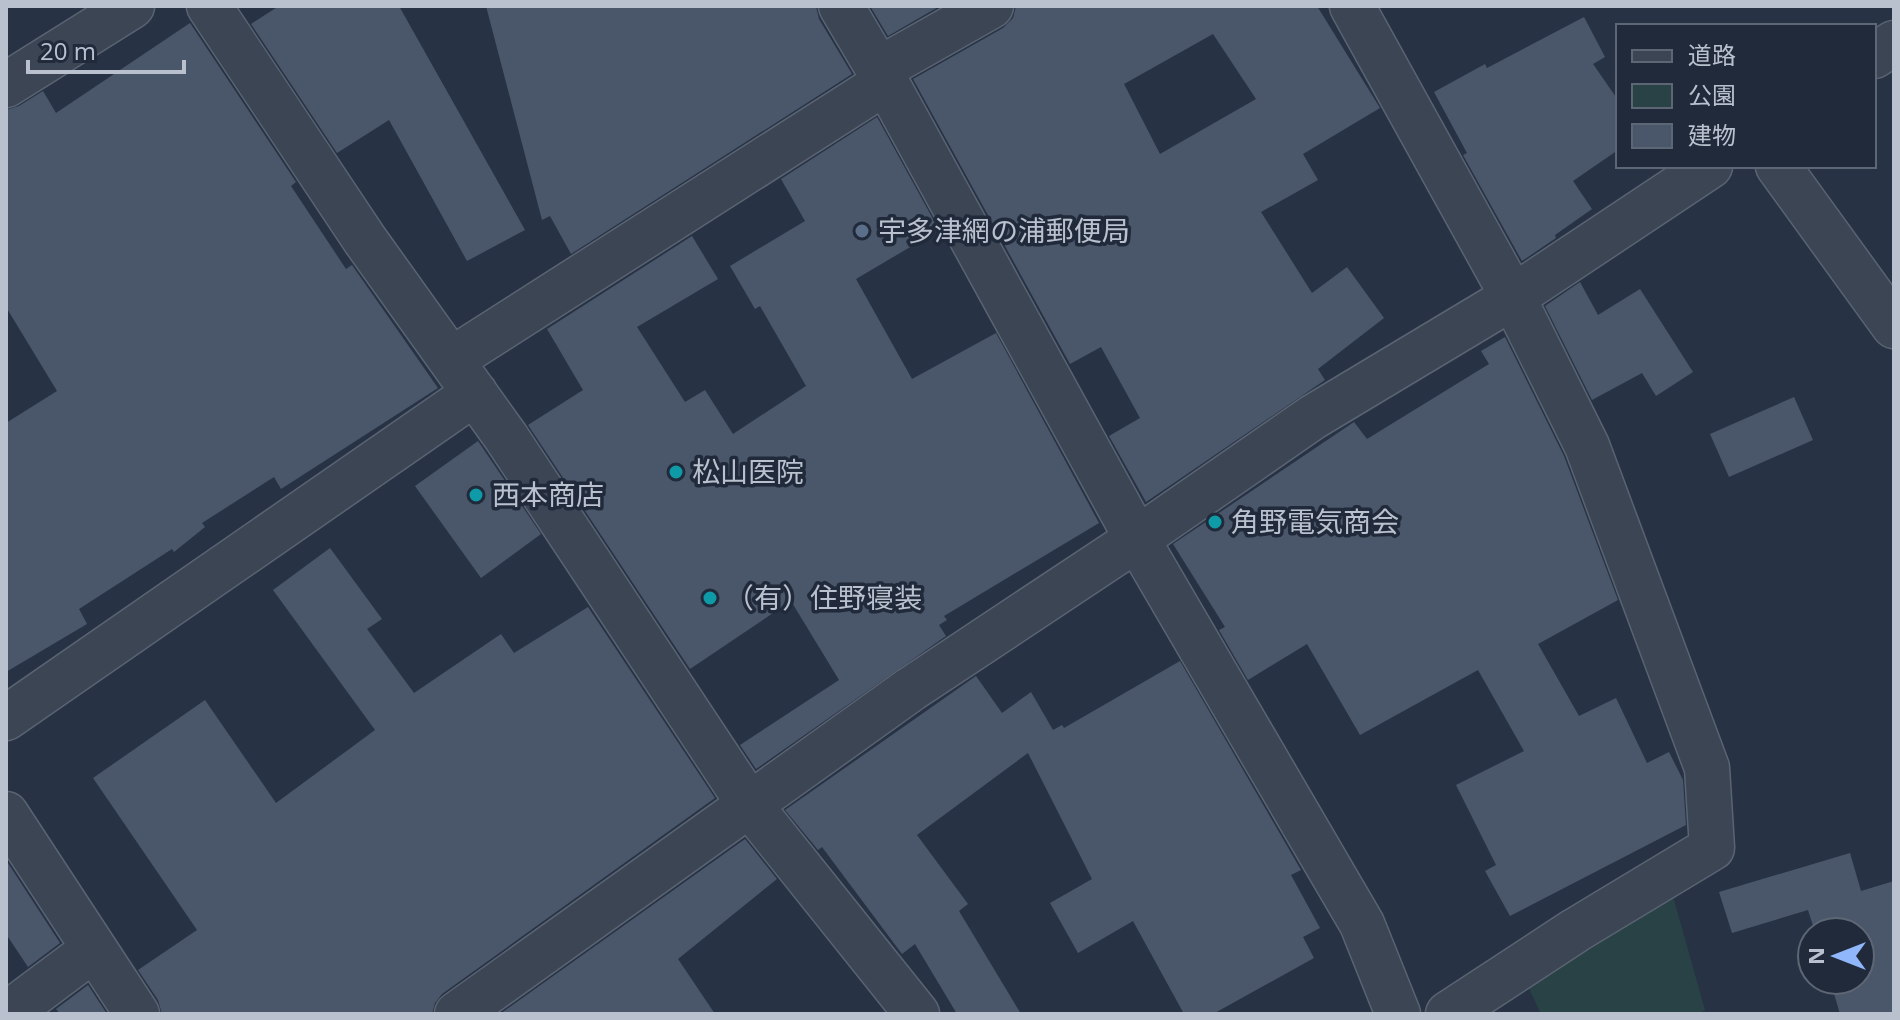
<svg xmlns="http://www.w3.org/2000/svg" width="1900" height="1020" font-family="'Open Sans','Noto Sans JP',sans-serif">
<style>
.green{fill:#294246}
.building{fill:#4a576b;fill-rule:evenodd}
.lines{fill:none;stroke-linecap:round;stroke-linejoin:round}
.minor-casing{stroke:#5a6372;stroke-width:47}
.minor{stroke:#3b4554;stroke-width:44}
.service-dot{fill:#5c6f8a;stroke:#202a3a;stroke-width:3}
.culture-dot{fill:#0f9aa8;stroke:#202a3a;stroke-width:3}
.labels{text-anchor:middle;stroke-width:7;stroke-linejoin:round;paint-order:stroke}
.poi-label{font-size:28px;fill:#b9c1ce;stroke:#202a3a;text-anchor:start}
</style>
<rect width="100%" height="100%" fill="#273345"/>
<!-- green -->
<path class="green" d="M1672 893 1705 1010 1697 1014H1541L1525 980Z"/>
<!-- building -->
<path class="building" d="M279 6H399L525 230 467 261 389 120 337 153 251 24Z
M486 6H816L819 19 852 74 571 254 550 216 542 220Z
M870 6H940L888 36Z
M1016 6H1317L1380 108 1303 154 1318 180 1261 212 1312 293 1347 267 1384 318 1318 369 1325 380 1146 502 1109 436 1140 418 1101 347 1070 364 913 79 1003 28 1013 18ZM1213 34 1256 99 1160 154 1124 84Z
M1584 17 1605 57 1593 64 1618 100V150L1573 181 1592 209 1555 235 1556 238 1522 261 1463 155 1467 153 1434 92 1485 64 1487 68Z
M190 23 296 182 291 186 346 269 352 265 438 388 281 489 274 477 202 523 205 527 174 552 172 549 79 609 87 624 6 672V423L57 391 6 307V110L19 106 43 91 56 113Z
M877 117 939 230 856 279 912 379 996 333 1099 523 944 616 947 620 939 625 946 636 756 769 740 745 839 680 791 601 690 669 528 425 583 390 547 329 692 236 718 279 637 327 685 402 705 390 733 434 806 386 760 306 755 309 730 266 805 221 781 179Z
M1580 282 1598 315 1640 289 1693 372 1656 396 1642 373 1592 400 1545 306Z
M1505 337 1564 456 1618 600 1538 644 1579 716 1616 698 1647 763 1669 752 1683 780 1686 825 1510 916 1485 871 1496 865 1456 785 1524 751 1478 670 1360 735 1307 644 1248 680 1219 630 1225 627 1173 544 1354 422 1367 439 1489 364 1481 351Z
M1794 397 1813 440 1729 477 1710 434Z
M478 441 541 534 481 578 415 486Z
M330 548 382 619 367 629 414 693 501 634 514 653 588 607 715 798 442 994 435 1003 432 1014H162L158 1000 138 970 197 930 93 778 205 700 276 803 375 730 273 590Z
M1180 661 1301 870 1291 875 1320 928 1303 937 1314 958 1213 1014H1184L1133 921 1078 953 1050 903 1092 879 1028 753 917 835 968 904 959 911 1021 1014H957L915 944 902 954 822 847 818 850 785 810 976 676 1002 713 1031 692 1053 730 1062 725 1064 728Z
M745 839 777 879 678 959 715 1014H500Z
M1850 853 1861 891 1894 881V1014H1840L1830 980H1860V932H1815L1808 910 1732 933 1719 892Z
M6 860 60 943 28 967 6 934Z
M88 985 107 1014H60L56 1009Z"/>
<g class="lines">
<defs>
<path id="minor" d="M209 6 365 240 506 437 749 804 917 1014
M841 6 886 82 1137 539 1362 924 1398 1014
M1352 6 1513 297 1587 446 1707 768 1712 848 1576 930 1448 1014
M1874 56 1894 43
M878 70 991 6
M6 85 132 6
M1778 166 1894 326
M451 360 886 82
M6 718 475 393
M6 814 137 1014
M7 1014 94 949
M457 1014 911 689 1137 539 1313 417 1513 297 1710 166"/>
</defs>
<!-- minor casing -->
<use href="#minor" class="minor-casing"/>
<!-- minor -->
<use href="#minor" class="minor"/>
</g>
<!-- markers -->
<circle class="service-dot" cx="862" cy="231" r="8"/>
<g class="culture-dot">
<circle cx="676" cy="472" r="8"/>
<circle cx="476" cy="495" r="8"/>
<circle cx="1215" cy="522" r="8"/>
<circle cx="710" cy="598" r="8"/>
</g>
<g class="labels">
<!-- poi labels -->
<g class="poi-label">
<text x="878" y="241">宇多津網の浦郵便局</text>
<text x="692" y="482">松山医院</text>
<text x="492" y="505">西本商店</text>
<text x="1231" y="532">角野電気商会</text>
<text x="726" y="608">（有）住野寝装</text>
</g>
</g>
<!-- border -->
<rect width="1900" height="1020" fill="none" stroke="#b9c1ce" stroke-width="16"/>
<!-- legend -->
<rect x="1616" y="24" width="260" height="144" fill="#202a3a" stroke="#5d6675" stroke-width="2"/>
<rect x="1632" y="50" width="40" height="12" fill="#3b4554" stroke="#5d6675" stroke-width="2"/>
<text x="1688" y="64" font-size="24" fill="#b9c1ce">道路</text>
<rect x="1632" y="84" width="40" height="24" fill="#294246" stroke="#5d6675" stroke-width="2"/>
<text x="1688" y="104" font-size="24" fill="#b9c1ce">公園</text>
<rect x="1632" y="124" width="40" height="24" fill="#4a576b" stroke="#5d6675" stroke-width="2"/>
<text x="1688" y="144" font-size="24" fill="#b9c1ce">建物</text>
<!-- north arrow -->
<g transform="translate(1836 956) rotate(270)"><circle r="38" fill="#202a3a" stroke="#5d6675" stroke-width="2"/>
<path d="M0-6L14 30L0 20L-14 30Z" fill="#90b7fc"/>
<text y="-12" font-size="22" font-weight="bold" text-anchor="middle" fill="#b9c1ce">N</text>
</g>
<!-- scale -->
<path d="M28 60v12h156v-12" fill="none" stroke="#b9c1ce" stroke-width="4"/>
<text x="40" y="60" font-size="24" fill="#b9c1ce" stroke="#202a3a" stroke-width="6" paint-order="stroke">20 m</text>
</svg>
